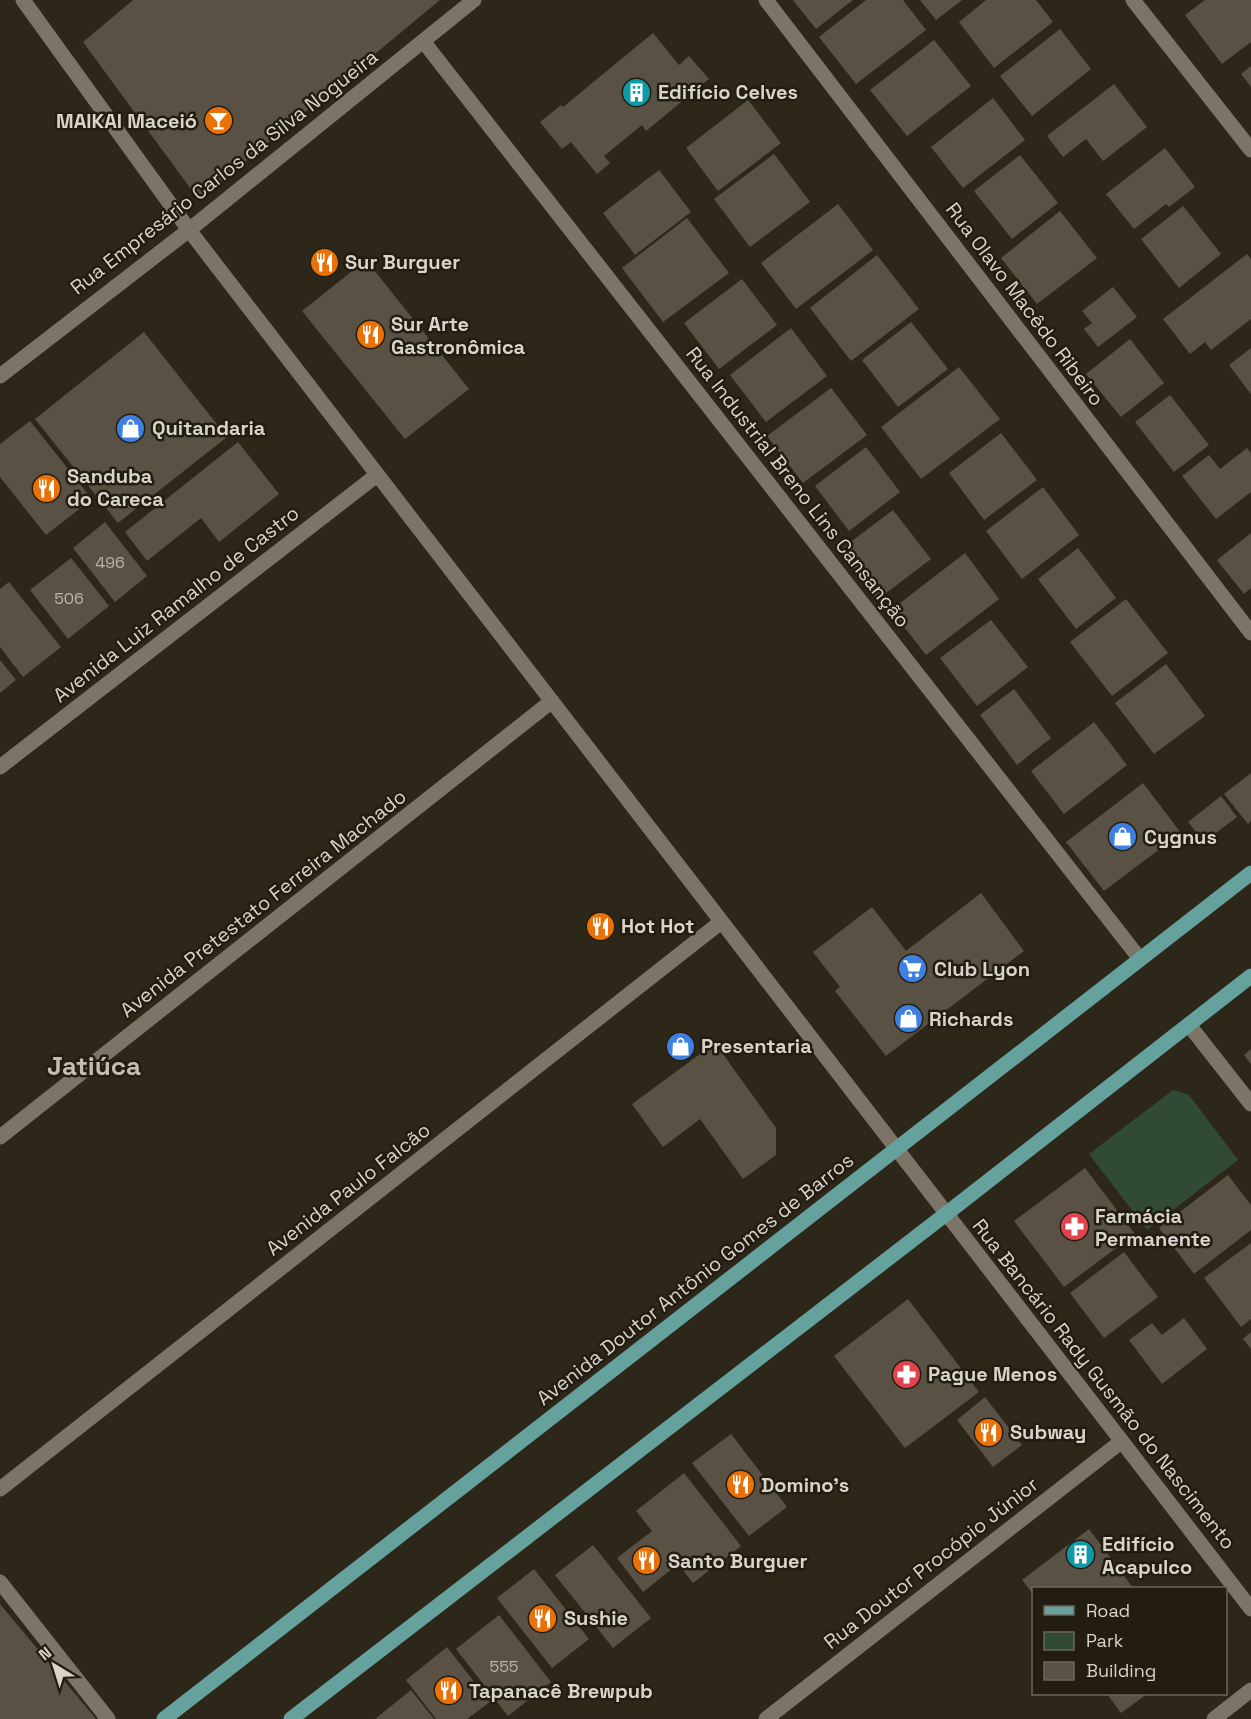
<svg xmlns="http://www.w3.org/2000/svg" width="1251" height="1719" font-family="'Space Grotesk',sans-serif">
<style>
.green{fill:#314a35}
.building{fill:#595244}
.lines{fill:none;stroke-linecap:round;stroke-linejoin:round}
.minor{stroke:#7c7466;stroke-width:15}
.major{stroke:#65a19d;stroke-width:15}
.labels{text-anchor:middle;stroke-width:5;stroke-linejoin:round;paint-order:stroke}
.number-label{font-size:16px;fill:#b8b4a9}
.poi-label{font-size:20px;font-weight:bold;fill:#d8d4cb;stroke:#231d11;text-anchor:start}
.street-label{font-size:20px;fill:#d8d4cb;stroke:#231d11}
.district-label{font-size:26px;font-weight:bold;fill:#c5bdad;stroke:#231d11}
</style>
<rect width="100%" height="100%" fill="#2d271a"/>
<!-- green -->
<path class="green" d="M1173 1090 1189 1095 1238 1160 1147 1230 1089 1154Z"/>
<!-- building -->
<path class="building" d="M133 0H440L199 200 83 42Z
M793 0H853L816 29Z
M866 0H903L926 30 856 84 819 37Z
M920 0H962L936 20Z
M986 0H1036L1053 22 994 68 959 22Z
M1205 0H1251V42L1222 64 1185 15Z
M1060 29 1091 69 1032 116 1000 76Z
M653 33 679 65 689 56 709 79 646 131 642 125 604 156 610 163 597 174 571 142 562 149 540 122 561 105 563 107Z
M934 40 971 86 907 136 870 90Z
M1251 66V87L1241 74Z
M1114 84 1147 127 1103 161 1086 139 1063 157 1047 136Z
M993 98 1025 140 963 188 931 147Z
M748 100 781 143 718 191 686 148Z
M1165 148 1195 187 1169 207 1166 204 1134 229 1106 194Z
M774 154 810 202 750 247 714 199Z
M1020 155 1058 203 1012 239 974 191Z
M659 170 691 212 635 255 603 213Z
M838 204 873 250 796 309 761 263Z
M1183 206 1221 254 1179 288 1141 239Z
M1060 211 1097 258 1037 304 1001 258Z
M687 218 729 273 663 322 622 268Z
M1247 254 1251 259V319L1211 350 1205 342 1190 354 1163 319Z
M877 255 919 309 851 361 810 308Z
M366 260 469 389 405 439 302 311Z
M742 279 777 325 719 369 684 323Z
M1113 287 1137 317 1098 347 1084 329 1092 323 1082 311Z
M911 322 948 369 898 407 862 360Z
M791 328 827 376 766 422 730 375Z
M144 332 227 437 118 523 35 419Z
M1130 339 1164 383 1121 417 1086 374Z
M1251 348V394L1229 365Z
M959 367 1000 419 921 479 881 427Z
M831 388 867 435 803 483 767 436Z
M1170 395 1209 445 1174 472 1135 422Z
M30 421 92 499 46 535 0 477V444Z
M1001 433 1037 480 984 520 949 473Z
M238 442 279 494 219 542 201 518 147 561 125 532Z
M866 447 900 492 849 531 815 486Z
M1247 448 1251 453V492L1216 519 1182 476 1209 455 1220 469Z
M1043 487 1079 535 1022 579 986 531Z
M893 510 931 559 877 600 840 550Z
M105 522 147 576 115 602 73 548Z
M1251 533V588L1244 594 1217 560Z
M1078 548 1116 598 1076 629 1038 579Z
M965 553 999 599 926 655 891 610Z
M71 558 109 606 68 639 30 590Z
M9 582 61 647 23 677 0 647V589Z
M1126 599 1168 653 1112 696 1070 642Z
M991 620 1028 667 977 706 940 658Z
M0 660 16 680 0 693Z
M1166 664 1205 716 1154 754 1115 703Z
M1014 689 1051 738 1017 765 980 715Z
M1094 722 1127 765 1064 814 1031 771Z
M1251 773V821L1248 824 1224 794Z
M1143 783 1181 833 1104 891 1066 842Z
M1221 796 1237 817 1204 842 1188 822Z
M981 893 1024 951 886 1056 835 991 840 987 813 952 872 907 906 951Z
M715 1043 776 1128V1155L743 1179 700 1119 663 1147 632 1104Z
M1251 1049V1064L1244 1055Z
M1085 1168 1135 1234 1064 1287 1014 1221Z
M1228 1175 1251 1205V1230L1194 1274 1159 1228Z
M1251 1243V1319L1241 1327 1204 1278Z
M1124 1252 1158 1297 1104 1338 1070 1293Z
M908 1299 979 1392 905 1448 834 1356Z
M1184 1318 1207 1349 1162 1384 1129 1340 1152 1323 1162 1335Z
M1251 1332V1349L1243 1339Z
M985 1397 1022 1445 993 1467 957 1420Z
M731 1434 787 1507 749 1536 692 1463Z
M684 1473 741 1546 693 1583 678 1564 643 1592 617 1558 652 1531 636 1511Z
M1089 1529 1133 1588H1034V1595L1022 1580Z
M593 1545 651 1618 613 1648 555 1575Z
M534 1569 589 1639 552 1668 497 1598Z
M0 1604 96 1719H0Z
M499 1615 551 1682 508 1716 456 1649Z
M447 1647 490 1702 467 1719H436L406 1680Z
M411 1690 434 1719H375Z
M1107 1694H1147L1121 1713Z"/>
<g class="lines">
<!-- minor -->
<path class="minor" d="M23 0 189 230 1251 1609
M766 0 1251 633
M1133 0 1251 150
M423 41 1140 959
M0 376 189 230 474 0
M0 767 377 475
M1189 1025 1251 1104
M0 1137 552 701
M0 1489 721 922
M0 1582 108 1719
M766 1719 1122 1441
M1214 1719 1251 1690"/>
<!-- major -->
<path class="major" d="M164 1719 1251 873
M291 1719 946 1214 1251 976"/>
</g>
<!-- icons -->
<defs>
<symbol id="building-disc" viewBox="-11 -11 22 22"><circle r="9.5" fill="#0f9aa8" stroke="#231d11"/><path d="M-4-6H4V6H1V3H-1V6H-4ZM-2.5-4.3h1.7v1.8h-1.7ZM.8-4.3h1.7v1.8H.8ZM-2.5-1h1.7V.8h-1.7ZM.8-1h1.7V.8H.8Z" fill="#fff"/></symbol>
<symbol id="bar-disc" viewBox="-11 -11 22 22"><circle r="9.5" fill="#e8710a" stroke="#231d11"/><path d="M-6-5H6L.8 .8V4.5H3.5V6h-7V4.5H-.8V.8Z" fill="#fff"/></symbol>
<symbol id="restaurant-disc" viewBox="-11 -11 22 22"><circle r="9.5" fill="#e8710a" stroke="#231d11"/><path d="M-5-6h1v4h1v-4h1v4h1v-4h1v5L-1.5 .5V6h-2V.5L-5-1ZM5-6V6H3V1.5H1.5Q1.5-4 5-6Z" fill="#fff"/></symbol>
<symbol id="shop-disc" viewBox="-11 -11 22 22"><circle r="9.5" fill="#3f7fe0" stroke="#231d11"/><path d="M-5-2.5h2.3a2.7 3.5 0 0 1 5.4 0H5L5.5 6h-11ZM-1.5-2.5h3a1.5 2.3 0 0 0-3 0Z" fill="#fff"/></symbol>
<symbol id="supermarket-disc" viewBox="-11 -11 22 22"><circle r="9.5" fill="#3f7fe0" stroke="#231d11"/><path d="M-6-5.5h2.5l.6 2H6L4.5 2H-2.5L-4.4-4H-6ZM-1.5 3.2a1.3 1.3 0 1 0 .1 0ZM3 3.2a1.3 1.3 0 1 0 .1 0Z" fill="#fff"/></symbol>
<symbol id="pharmacy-disc" viewBox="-11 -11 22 22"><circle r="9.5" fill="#e0444e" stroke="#231d11"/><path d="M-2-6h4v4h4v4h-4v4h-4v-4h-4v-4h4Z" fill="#fff"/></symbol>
</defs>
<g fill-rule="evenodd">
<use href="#building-disc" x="620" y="76" width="33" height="33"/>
<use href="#bar-disc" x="202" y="104" width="33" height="33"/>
<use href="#restaurant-disc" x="308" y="246" width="33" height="33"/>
<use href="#restaurant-disc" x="354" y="318" width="33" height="33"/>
<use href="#shop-disc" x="114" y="412" width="33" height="33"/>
<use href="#restaurant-disc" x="30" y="472" width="33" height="33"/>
<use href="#shop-disc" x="1106" y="820" width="33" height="33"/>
<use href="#restaurant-disc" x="584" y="910" width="33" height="33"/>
<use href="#supermarket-disc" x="896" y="952" width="33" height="33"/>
<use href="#shop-disc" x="892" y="1002" width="33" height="33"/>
<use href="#shop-disc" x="664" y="1030" width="33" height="33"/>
<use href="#pharmacy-disc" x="1058" y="1210" width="33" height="33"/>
<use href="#pharmacy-disc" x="890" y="1358" width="33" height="33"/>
<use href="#restaurant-disc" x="972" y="1416" width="33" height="33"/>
<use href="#restaurant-disc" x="724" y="1468" width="33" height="33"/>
<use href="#building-disc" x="1064" y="1538" width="33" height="33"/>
<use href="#restaurant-disc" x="630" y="1544" width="33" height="33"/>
<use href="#restaurant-disc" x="526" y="1602" width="33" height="33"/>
<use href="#restaurant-disc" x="432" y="1674" width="33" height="33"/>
</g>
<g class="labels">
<!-- number labels -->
<g class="number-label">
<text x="110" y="568">496</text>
<text x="69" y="604">506</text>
<text x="504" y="1672">555</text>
</g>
<!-- poi labels -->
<g class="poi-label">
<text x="658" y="99">Edifício Celves</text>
<text x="197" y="128" text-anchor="end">MAIKAI Maceió</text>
<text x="345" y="269">Sur Burguer</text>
<text x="391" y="331">Sur Arte<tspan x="391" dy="23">Gastronômica</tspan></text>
<text x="152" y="435">Quitandaria</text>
<text x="67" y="483">Sanduba<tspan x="67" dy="23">do Careca</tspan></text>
<text x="1144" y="844">Cygnus</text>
<text x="621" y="933">Hot Hot</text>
<text x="934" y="976">Club Lyon</text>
<text x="929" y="1026">Richards</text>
<text x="701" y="1053">Presentaria</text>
<text x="1095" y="1223">Farmácia<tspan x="1095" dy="23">Permanente</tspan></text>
<text x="928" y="1381">Pague Menos</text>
<text x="1010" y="1439">Subway</text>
<text x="761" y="1492">Domino's</text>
<text x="1102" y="1551">Edifício<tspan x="1102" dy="23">Acapulco</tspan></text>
<text x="668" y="1568">Santo Burguer</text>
<text x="564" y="1625">Sushie</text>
<text x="469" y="1698">Tapanacê Brewpub</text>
</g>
<!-- street labels -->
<g class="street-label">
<text transform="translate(224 172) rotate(-38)" y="7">Rua Empresário Carlos da Silva Nogueira</text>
<text transform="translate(1025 304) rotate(53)" y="7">Rua Olavo Macêdo Ribeiro</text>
<text transform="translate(798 487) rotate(52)" y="7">Rua Industrial Breno Lins Cansanção</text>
<text transform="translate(176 604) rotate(-38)" y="7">Avenida Luiz Ramalho de Castro</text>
<text transform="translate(263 903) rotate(-38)" y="7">Avenida Pretestato Ferreira Machado</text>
<text transform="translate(348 1189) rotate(-38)" y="7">Avenida Paulo Falcão</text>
<text transform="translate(695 1279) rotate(-38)" y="7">Avenida Doutor Antônio Gomes de Barros</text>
<text transform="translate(1104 1384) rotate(52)" y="7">Rua Bancário Rady Gusmão do Nascimento</text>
<text transform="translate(931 1563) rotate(-38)" y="7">Rua Doutor Procópio Júnior</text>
</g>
<!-- district labels -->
<g class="district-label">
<text x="94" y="1075">Jatiúca</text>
</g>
</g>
<!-- legend -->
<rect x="1032" y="1587" width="195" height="108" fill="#231d11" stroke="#6b665b" stroke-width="1.5"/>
<rect x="1044" y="1606" width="30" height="9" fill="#65a19d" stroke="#6b665b" stroke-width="1.5"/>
<text x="1086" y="1617" font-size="18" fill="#d8d4cb">Road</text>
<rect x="1044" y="1632" width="30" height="18" fill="#314a35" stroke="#6b665b" stroke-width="1.5"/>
<text x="1086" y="1647" font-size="18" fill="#d8d4cb">Park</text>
<rect x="1044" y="1662" width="30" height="18" fill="#595244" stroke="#6b665b" stroke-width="1.5"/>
<text x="1086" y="1677" font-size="18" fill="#d8d4cb">Building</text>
<!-- north arrow -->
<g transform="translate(54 1665) rotate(322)" stroke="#231d11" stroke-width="4.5" paint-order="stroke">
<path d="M0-4.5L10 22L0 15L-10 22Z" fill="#d8d4cb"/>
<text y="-9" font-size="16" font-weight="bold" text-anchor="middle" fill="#d8d4cb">N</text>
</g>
</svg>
